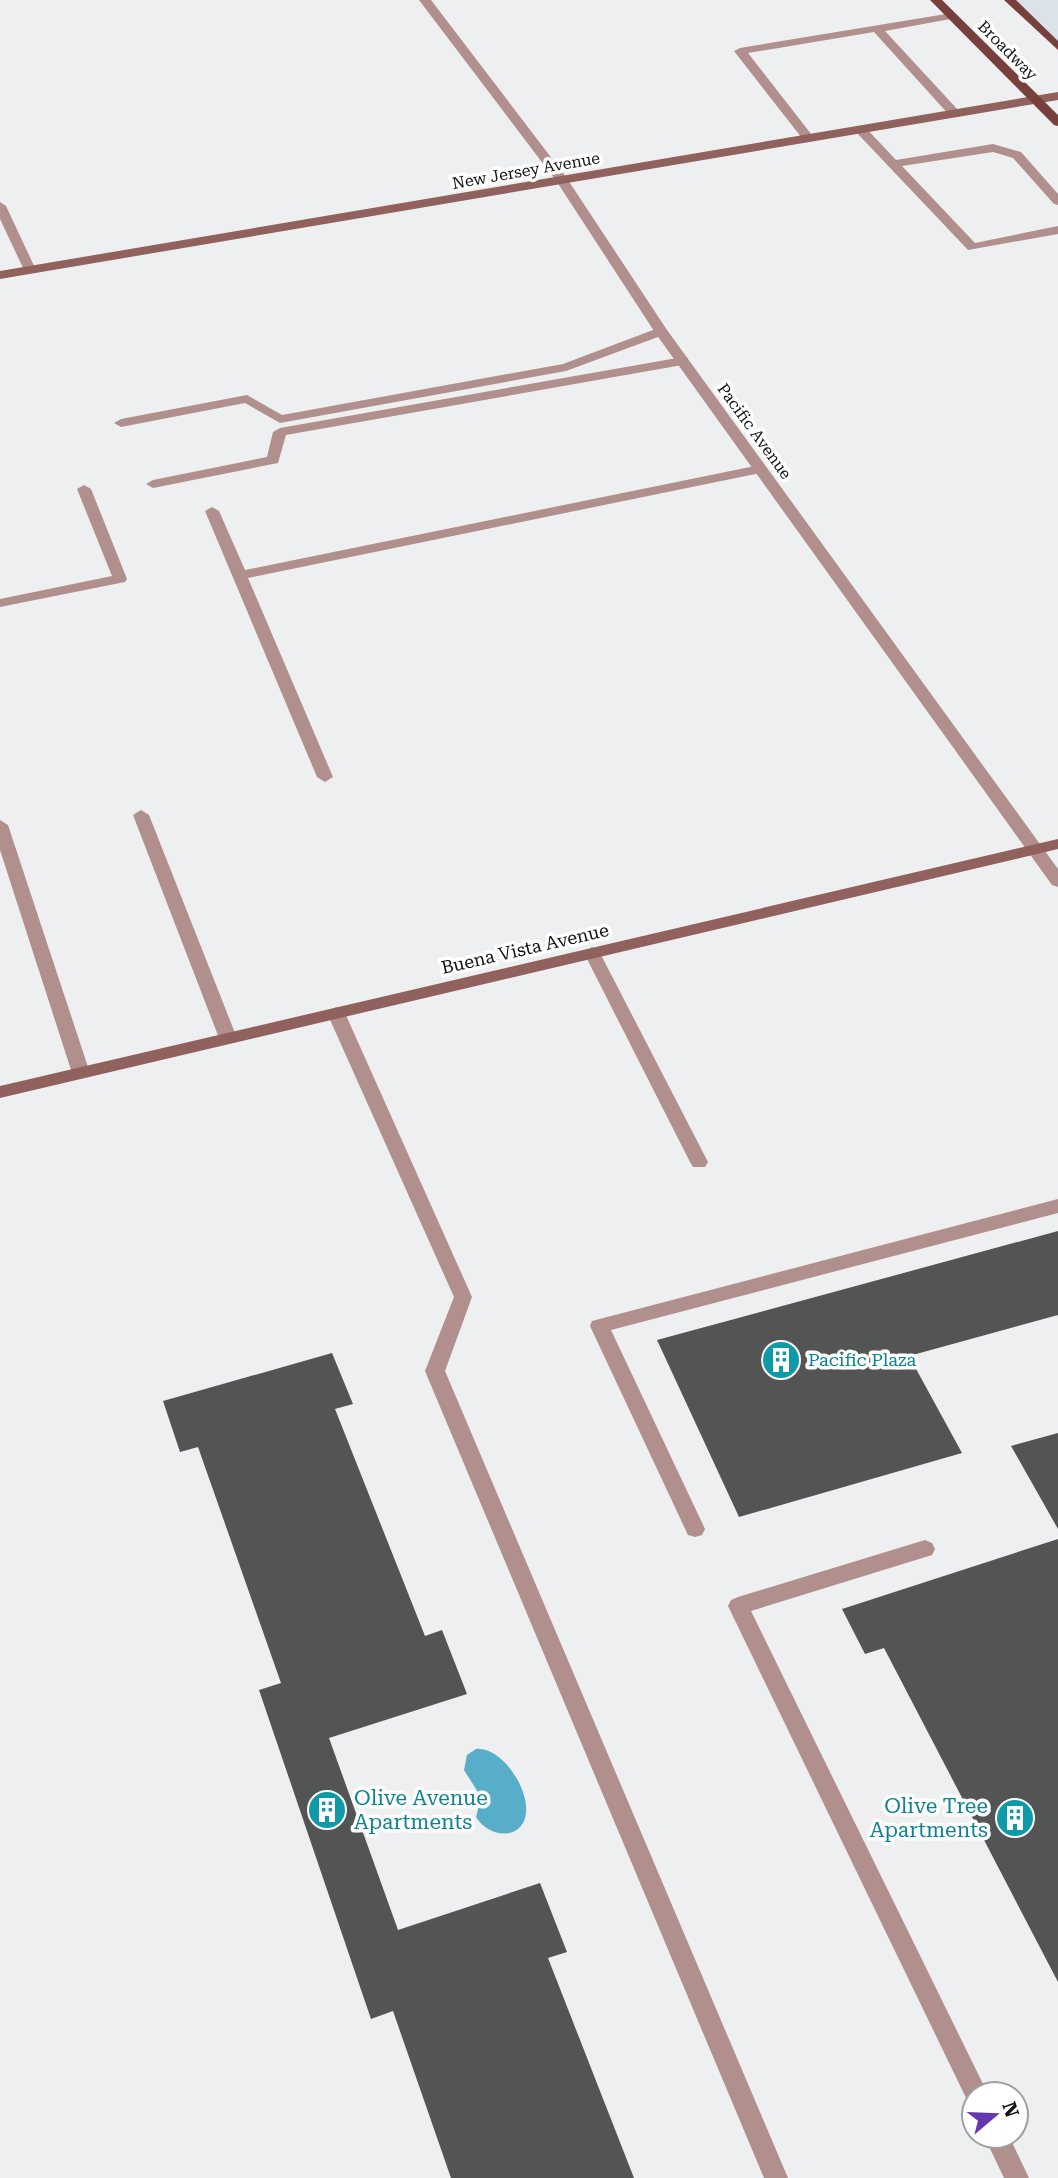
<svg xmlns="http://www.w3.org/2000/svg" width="1058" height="2178" font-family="'Roboto Serif',serif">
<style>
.built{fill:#dce2e9}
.water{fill:#58adc9}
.building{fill:#535454}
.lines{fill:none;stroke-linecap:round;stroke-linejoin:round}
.lane{fill:#b18f8c;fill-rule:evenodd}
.street{fill:#b18f8c;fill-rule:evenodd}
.secondary{fill:#90615d;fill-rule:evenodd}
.primary{fill:#77403d;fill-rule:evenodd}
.labels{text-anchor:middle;stroke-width:7;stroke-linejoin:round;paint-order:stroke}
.far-street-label{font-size:16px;fill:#121212;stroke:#fff}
.street-label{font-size:18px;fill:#121212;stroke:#fff}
.culture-label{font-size:18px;fill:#0d838f;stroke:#fff;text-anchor:start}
.near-culture-label{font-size:21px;fill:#0d838f;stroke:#fff;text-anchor:start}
</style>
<rect width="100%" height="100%" fill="#eeeff0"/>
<!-- built -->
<path class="built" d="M1013 0H1058V43Z"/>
<!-- water -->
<path class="water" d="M476 1749C503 1746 535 1796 524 1821 514 1842 486 1834 476 1817L481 1797 464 1770 467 1755Z"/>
<!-- building -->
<path class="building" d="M1058 1231V1315L909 1356 962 1453 739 1517 657 1340Z
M332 1353 353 1404 335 1409 425 1636 442 1630 467 1694 329 1738 398 1930 540 1883 567 1952 548 1958 634 2178H451L393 2011 371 2019 259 1690 281 1683 198 1447 180 1452 163 1401Z
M1058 1433V1529L1011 1446Z
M1058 1539V1982L884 1648 865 1654 842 1609Z"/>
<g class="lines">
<!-- lane -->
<path class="lane" d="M952 13 956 14V18L885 31 959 111V117H951L874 32 748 53 815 139 805 142 734 51 740 48Z
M857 127H865L896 160 993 144 1021 152 1058 194V205L1054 204 1013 158 993 152 902 166 975 243 1058 226V234L968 250 857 133Z
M661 327 668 331 666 334 566 371 280 423 245 403 121 427 114 423 121 419 247 395 282 415 563 364Z
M683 357 688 358V364L286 435 278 463 153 488 146 484 153 480 267 457 273 432 280 428Z
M760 465 767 469 765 472 248 578 333 777 325 782 317 777 205 511 212 507 219 511 245 570Z
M84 485 91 489 127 579 125 582 0 607V599L112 576 77 489Z
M141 810 149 815 237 1038 234 1042H222L219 1038 133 815Z
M0 820 8 825 90 1073 87 1077H75L72 1073 0 850Z
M592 947 600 953 708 1162 705 1167H693L690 1162 584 953Z
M336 1007 345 1013 472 1297 445 1371 788 2178H764L425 1371 454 1297 327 1013Z
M1058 1199V1213L611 1330 705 1529 702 1535 695 1537 688 1535 590 1326 592 1321Z
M925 1540 932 1543 935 1549 932 1555 751 1611 984 2086 988 2094H974V2105L968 2102 728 1606 731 1600 738 1597Z
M984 2136H1009L1029 2178H1004Z"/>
<!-- street -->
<path class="street" d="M419 0H431L566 177 667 330 1058 869V887L1052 885 656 334 557 182Z
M0 202 6 206 36 270 34 273H26L24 270 0 219Z"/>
<!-- secondary -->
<path class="secondary" d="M1058 92V100L0 279V271Z
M1058 839V849L0 1098V1086Z"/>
<!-- primary -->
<path class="primary" d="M930 0H942L1058 115V126L1054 125Z
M1004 0H1016L1058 41V50Z"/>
</g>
<!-- icons -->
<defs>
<symbol id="building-disc" viewBox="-11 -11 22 22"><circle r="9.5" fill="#0f9aa8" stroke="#fff"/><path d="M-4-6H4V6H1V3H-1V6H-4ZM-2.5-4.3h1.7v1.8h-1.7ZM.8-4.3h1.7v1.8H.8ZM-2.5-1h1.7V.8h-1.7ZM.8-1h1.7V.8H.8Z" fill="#fff"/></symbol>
</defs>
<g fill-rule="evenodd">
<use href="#building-disc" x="759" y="1338" width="44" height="44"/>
<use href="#building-disc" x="305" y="1788" width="44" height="44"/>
<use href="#building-disc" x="993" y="1796" width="44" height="44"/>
</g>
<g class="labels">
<!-- far-street labels -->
<g class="far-street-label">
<text transform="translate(1008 50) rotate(45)" y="6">Broadway</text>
<text transform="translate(526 170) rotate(-10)" y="6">New Jersey Avenue</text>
<text transform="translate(755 431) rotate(54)" y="6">Pacific Avenue</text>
</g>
<!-- street labels -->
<g class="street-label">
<text transform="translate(525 949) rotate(-13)" y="6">Buena Vista Avenue</text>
</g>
<!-- culture labels -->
<g class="culture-label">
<text x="808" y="1366">Pacific Plaza</text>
</g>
<!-- near-culture labels -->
<g class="near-culture-label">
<text x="354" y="1805">Olive Avenue<tspan x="354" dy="24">Apartments</tspan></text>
<text x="988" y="1813" text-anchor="end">Olive Tree<tspan x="988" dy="24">Apartments</tspan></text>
</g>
</g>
<!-- north arrow -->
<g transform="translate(995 2115) rotate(71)"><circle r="33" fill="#ffffff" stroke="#a0a0a0" stroke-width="2"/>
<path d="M0-5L12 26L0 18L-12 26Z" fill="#6638b0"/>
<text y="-10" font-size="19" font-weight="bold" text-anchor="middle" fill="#121212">N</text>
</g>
</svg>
